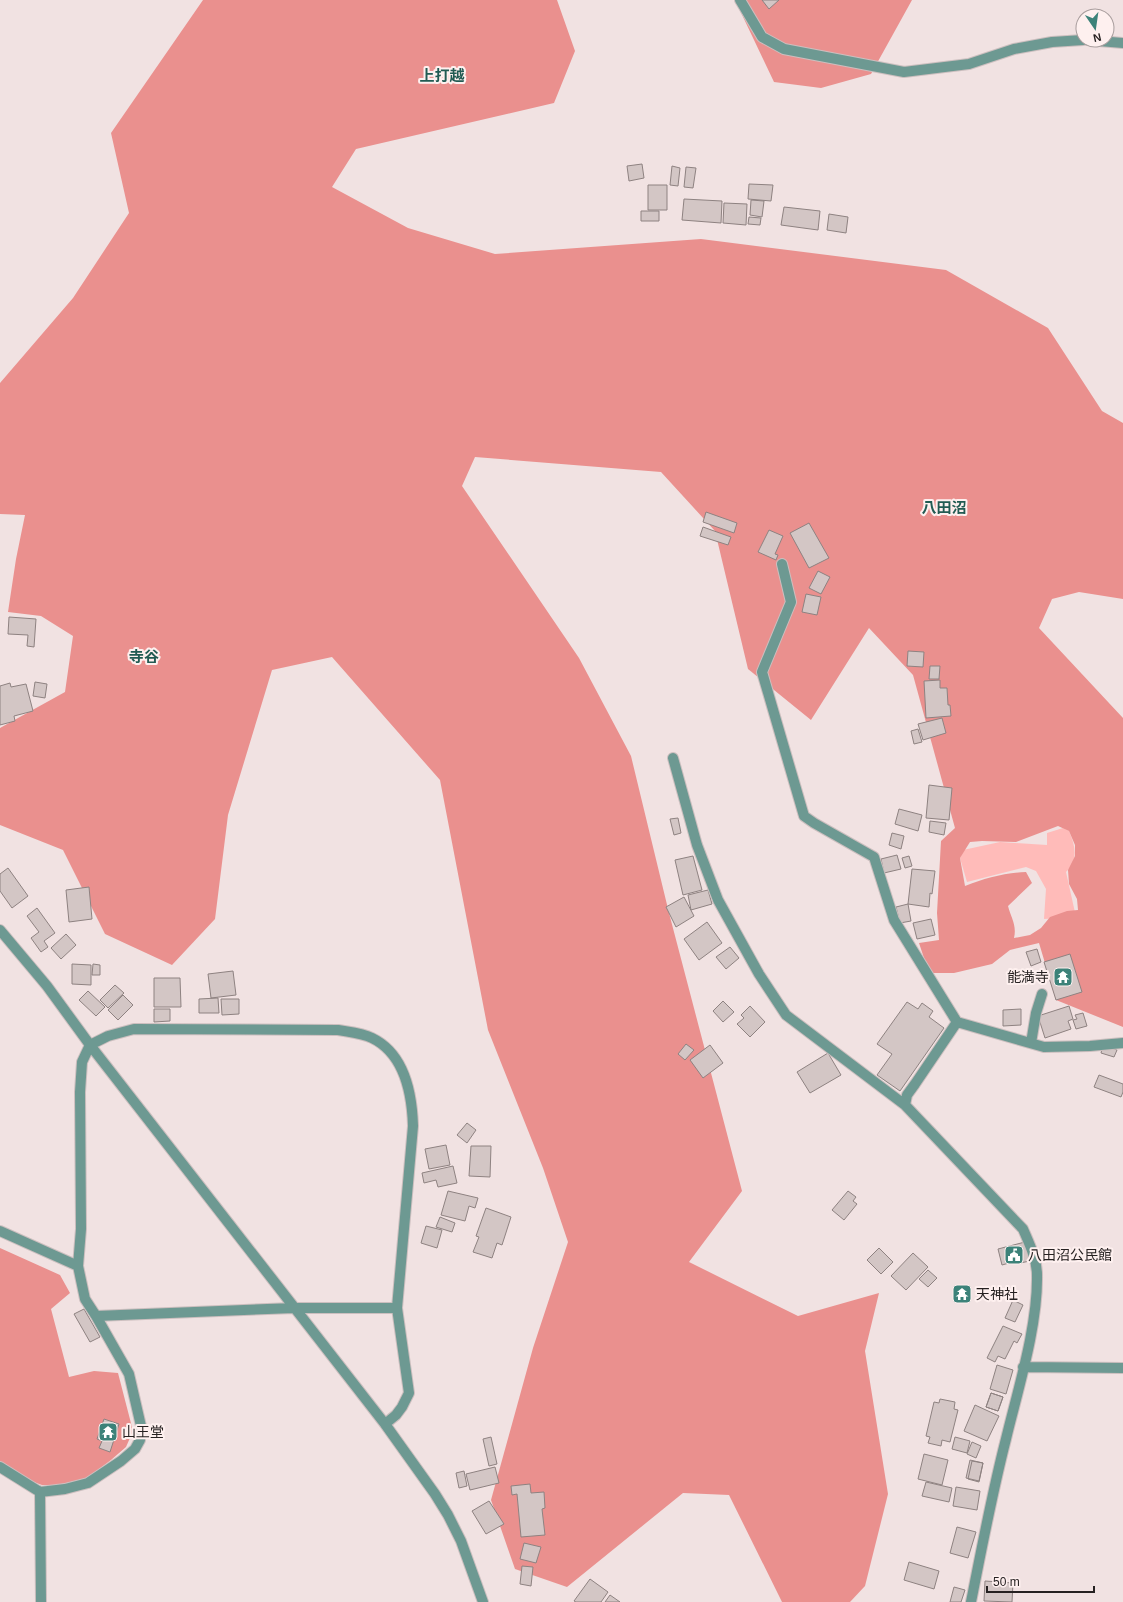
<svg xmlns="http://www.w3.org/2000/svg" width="1123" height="1602" font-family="Helvetica,'Noto Sans JP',sans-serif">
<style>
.green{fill:#ffbbb9}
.forest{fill:#ea908e;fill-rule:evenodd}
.building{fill:#d3c6c5;stroke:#8e8281}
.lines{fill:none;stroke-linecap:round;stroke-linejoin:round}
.minor-casing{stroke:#ccbfbf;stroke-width:12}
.minor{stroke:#6d9992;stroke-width:10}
.labels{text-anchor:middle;stroke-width:4;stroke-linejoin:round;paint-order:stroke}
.poi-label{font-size:14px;fill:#262121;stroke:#fef0ef;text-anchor:start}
.neighbourhood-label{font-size:15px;font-weight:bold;fill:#225b53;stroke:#fef0ef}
</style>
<rect width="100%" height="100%" fill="#f1e2e2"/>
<!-- green -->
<path class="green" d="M1063 828 1069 831C1075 845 1079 860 1066 872L1076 917 1044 919 1046 889 1036 871 1026 867 967 882 960 858 963 850 1000 842 1047 845V833Z"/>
<!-- forest -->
<path class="forest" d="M203 0H557L575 51 554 103 356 149 332 187 408 228 495 254 701 239 946 270 1048 328 1102 411 1123 423V599L1079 592 1052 599 1039 628 1123 718V1027L1056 1000 1039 943 1010 950 992 964 954 973H933L924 958 919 943 939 940 937 913 941 841 955 828 913 675 869 628 811 720 748 669 715 531 661 472 475 457 462 486 579 658 631 756 669 913 742 1191 689 1262 798 1316 879 1293 865 1351 888 1494 865 1586 850 1602H782L729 1495 683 1493 567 1587 515 1569 491 1500 533 1348 568 1242 543 1168 488 1030 440 780 332 657 272 670 228 815 215 919 172 965 105 934 63 850 0 825V728L65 692 73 636 41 616 8 612 16 559 25 515 0 514V383L73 298 129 213 111 133ZM1058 826 1069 831 1075 845V856L1068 870 1069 884 1077 899 1078 910 1067 911 1050 917 1041 928 1030 935 1014 938C1017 925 1011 918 1008 906L1032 883 1026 872C1005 873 985 878 965 886L960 858 970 842 982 841 1016 842Z
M735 0H912L871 74 821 88 774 82Z
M0 1248 60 1275 70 1293 51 1309 69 1377 94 1371 118 1373 133 1431 126 1447 111 1460 87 1478 58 1485H42L17 1476 0 1463Z"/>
<!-- building -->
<path class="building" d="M762 0H779L769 9Z
M642 164 644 178 629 181 627 166Z
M672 166 680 168 678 186 670 185Z
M686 167 696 168 693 188 684 187Z
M749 184 773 185 771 201 748 199Z
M648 185H667V210H648Z
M684 199 722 201 721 223 682 220Z
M751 200 764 201 762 217 750 215Z
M724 203 747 204 746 225 723 223Z
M784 207 820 211 818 230 781 225Z
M641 211H659V221H641Z
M829 214 848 217 846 233 827 230Z
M749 217 761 218 760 225 748 224Z
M706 512 737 523 734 533 703 522Z
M809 523 829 558 809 568 790 533Z
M703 527 731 537 728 545 700 536Z
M769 530 783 536 775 554 778 555 776 560 758 552Z
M818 571 830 577 821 594 809 588Z
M806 594 821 597 817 615 802 612Z
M9 617 36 619 34 647 27 646 28 635 8 634Z
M908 651 924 652 923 667 907 666Z
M930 666H940L939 679H929Z
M940 680V688H947L948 705H950L951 716 926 718 924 681Z
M35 682 47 684 45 698 33 696Z
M10 683 11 687 26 684 33 711 14 716 15 721 0 725V686Z
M942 718 946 733 923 740 918 724Z
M918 729 922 742 914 744 911 731Z
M929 785 952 788 949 820 926 818Z
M899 809 922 815 918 831 895 824Z
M678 818 681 833 674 835 670 819Z
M930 821 946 823 944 835 929 832Z
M892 833 904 836 901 849 889 845Z
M897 855 901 869 884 873 881 859Z
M693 856 702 890 683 895 675 860Z
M909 856 912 866 905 868 902 858Z
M8 868 28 896 12 908 0 891V874Z
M912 869 935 871 932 894 930 893 929 907 908 904Z
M89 887 92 919 69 922 66 890Z
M708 890 712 904 691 910 688 895Z
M684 897 694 916 676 927 666 907Z
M908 904 911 921 900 923 896 907Z
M37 908 55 933 44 941 48 947 41 952 31 938 39 932 27 916Z
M931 919 935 935 917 939 913 923Z
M707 922 722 943 699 960 684 939Z
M66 934 76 945 61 959 51 948Z
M730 947 739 958 726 969 716 957Z
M1037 949 1041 962 1031 966 1026 952Z
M1070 954 1082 992 1056 1000 1044 962Z
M72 964 91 965V985L72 984Z
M93 964 100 965V975H92Z
M233 971 236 995 211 998 208 974Z
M154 978H180L181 1007H154Z
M115 985 124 993 108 1008 100 1000Z
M88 991 105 1007 96 1016 79 1000Z
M123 995 133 1005 118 1020 108 1010Z
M218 998 219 1013H199V999Z
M221 999H239V1014L222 1015Z
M723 1001 734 1012 723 1022 713 1011Z
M907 1002 918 1009 922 1003 933 1011 929 1017 944 1028 900 1091 877 1075 892 1054 877 1044Z
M750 1006 765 1022 750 1037 737 1024 744 1018 741 1015Z
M1069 1006 1073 1019 1068 1021 1071 1029 1045 1038 1038 1016Z
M154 1009H170V1021L154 1022Z
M1021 1009V1025L1003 1026V1010Z
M1083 1013 1087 1026 1076 1029 1073 1020 1077 1019 1075 1015Z
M686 1044 694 1050 685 1060 678 1054Z
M710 1045 723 1063 703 1078 690 1060Z
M1103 1045 1117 1050 1114 1057 1101 1053Z
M828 1053 841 1075 810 1093 797 1072Z
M1099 1075 1123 1084V1092L1121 1097 1094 1087Z
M467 1123 476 1130 467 1143 457 1135Z
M446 1145 450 1165 429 1169 425 1149Z
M471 1146H491L490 1177 469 1176Z
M453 1166 457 1183 438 1187 436 1180 424 1183 422 1173Z
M448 1191 478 1198 475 1208 469 1206 465 1221 441 1215Z
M848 1191 856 1197 853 1201 857 1204 844 1220 832 1210Z
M486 1208 511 1217 502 1245 497 1243 492 1258 473 1252 479 1237 476 1236Z
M440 1217 455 1223 452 1232 436 1227Z
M426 1226 442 1230 437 1248 421 1243Z
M1025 1242 1030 1261 1020 1263V1260L1002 1265 998 1249Z
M879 1248 893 1262 881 1274 867 1260Z
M913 1253 928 1267 906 1290 891 1276Z
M928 1270 937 1278 928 1287 919 1279Z
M1013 1300 1023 1305 1015 1322 1005 1318Z
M84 1309 100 1337 90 1342 74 1314Z
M1003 1326 1022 1334 1017 1343 1014 1341 1005 1359 998 1356 995 1362 987 1358Z
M997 1365 1013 1370 1006 1394 990 1389Z
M991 1393 1003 1397 998 1411 986 1407Z
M991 1393 1003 1397 998 1411 986 1407Z
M940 1399 955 1402 954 1409 958 1410 950 1442 942 1440 941 1446 928 1443 930 1437 926 1436 934 1402 939 1403Z
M975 1405 999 1416 987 1441 964 1431Z
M104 1419 119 1424 110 1452 99 1448 102 1441 97 1439Z
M491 1437 497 1464 489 1466 483 1439Z
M955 1437 970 1441 967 1453 952 1449Z
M972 1442 981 1446 976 1458 967 1454Z
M924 1454 948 1460 942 1485 918 1479Z
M970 1460 983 1463 979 1481 966 1478Z
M972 1461 983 1463 979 1482 968 1479Z
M495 1467 499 1483 470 1490 466 1474Z
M464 1471 467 1486 459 1488 456 1473Z
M926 1482 952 1488 949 1502 922 1496Z
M530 1484 531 1493 544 1492 545 1508 542 1509 545 1535 521 1537 517 1494 512 1495 511 1486Z
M956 1487 980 1491 977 1510 953 1506Z
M489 1501 504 1524 486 1534 472 1511Z
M957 1527 976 1532 968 1558 950 1553Z
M524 1543 541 1547 536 1563 520 1559Z
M909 1562 939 1571 934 1589 904 1580Z
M522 1566 533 1567 531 1586 520 1584Z
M590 1579 608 1592 601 1602H576L574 1601Z
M985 1581 1013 1583 1012 1602 984 1601Z
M954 1587 965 1590 961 1602H950Z
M610 1595 620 1602H605Z"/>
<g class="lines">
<defs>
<path id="minor" d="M740 0 762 37 784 49 904 72 969 64 1014 49 1052 42 1083 40
M1087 40 1123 43
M782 564 791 602 762 672 804 816 814 823 874 857 894 920 957 1022 1044 1047 1090 1046 1123 1043
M673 758 697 845 718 900 759 974 786 1015 905 1105 1023 1229C1029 1243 1037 1259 1037 1275 1038 1326 1018 1389 1006 1439 992 1493 982 1547 971 1602
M0 930 47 986 90 1045 385 1424 435 1494 448 1515 461 1541 483 1602
M1031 1043 1036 1013 1042 994
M905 1105 907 1095 915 1084 957 1022
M0 1231 78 1266
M96 1316 294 1308H397
M1023 1367 1123 1368
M0 1467 40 1492 65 1489 88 1483 121 1461 135 1449 140 1440 141 1426 129 1374 96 1316 85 1299 78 1266 81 1229 80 1092 82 1062 90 1045 108 1036 134 1029 338 1030C349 1032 362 1033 372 1038 405 1054 412 1093 413 1126L397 1308 409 1393 402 1407 396 1415 385 1424
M40 1492 41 1602"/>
</defs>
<!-- minor casing -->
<use href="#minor" class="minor-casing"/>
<!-- minor -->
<use href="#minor" class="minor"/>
</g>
<!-- icons -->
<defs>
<symbol id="temple-square" viewBox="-11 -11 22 22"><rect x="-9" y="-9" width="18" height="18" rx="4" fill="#3c8279" stroke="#fef0ef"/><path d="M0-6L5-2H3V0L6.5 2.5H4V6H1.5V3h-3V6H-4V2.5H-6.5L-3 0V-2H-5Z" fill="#fff"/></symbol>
<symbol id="civic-square" viewBox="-11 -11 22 22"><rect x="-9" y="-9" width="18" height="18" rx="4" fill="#3c8279" stroke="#fef0ef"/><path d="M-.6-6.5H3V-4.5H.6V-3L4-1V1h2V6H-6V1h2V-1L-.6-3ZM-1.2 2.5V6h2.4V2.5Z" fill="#fff"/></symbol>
</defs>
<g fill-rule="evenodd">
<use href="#temple-square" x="1052" y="966" width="22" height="22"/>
<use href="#civic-square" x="1003" y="1244" width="22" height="22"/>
<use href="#temple-square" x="951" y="1283" width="22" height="22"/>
<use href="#temple-square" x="97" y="1421" width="22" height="22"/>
</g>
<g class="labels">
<!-- poi labels -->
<g class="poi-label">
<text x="1049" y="982" text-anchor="end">能満寺</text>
<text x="1028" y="1260">八田沼公民館</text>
<text x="976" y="1299">天神社</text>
<text x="122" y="1437">山王堂</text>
</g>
<!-- neighbourhood labels -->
<g class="neighbourhood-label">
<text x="442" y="81">上打越</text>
<text x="944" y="513">八田沼</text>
<text x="144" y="662">寺谷</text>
</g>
</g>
<!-- north arrow -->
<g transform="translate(1095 28) rotate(167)"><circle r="19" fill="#fef0ef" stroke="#a89d9d"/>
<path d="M0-3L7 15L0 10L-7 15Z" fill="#3c8279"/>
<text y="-6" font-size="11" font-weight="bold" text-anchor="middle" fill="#262121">N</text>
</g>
<!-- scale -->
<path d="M987 1586v6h107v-6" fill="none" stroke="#262121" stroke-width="2"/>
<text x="993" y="1586" font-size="12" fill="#262121" stroke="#fef0ef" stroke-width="3" paint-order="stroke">50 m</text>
</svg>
